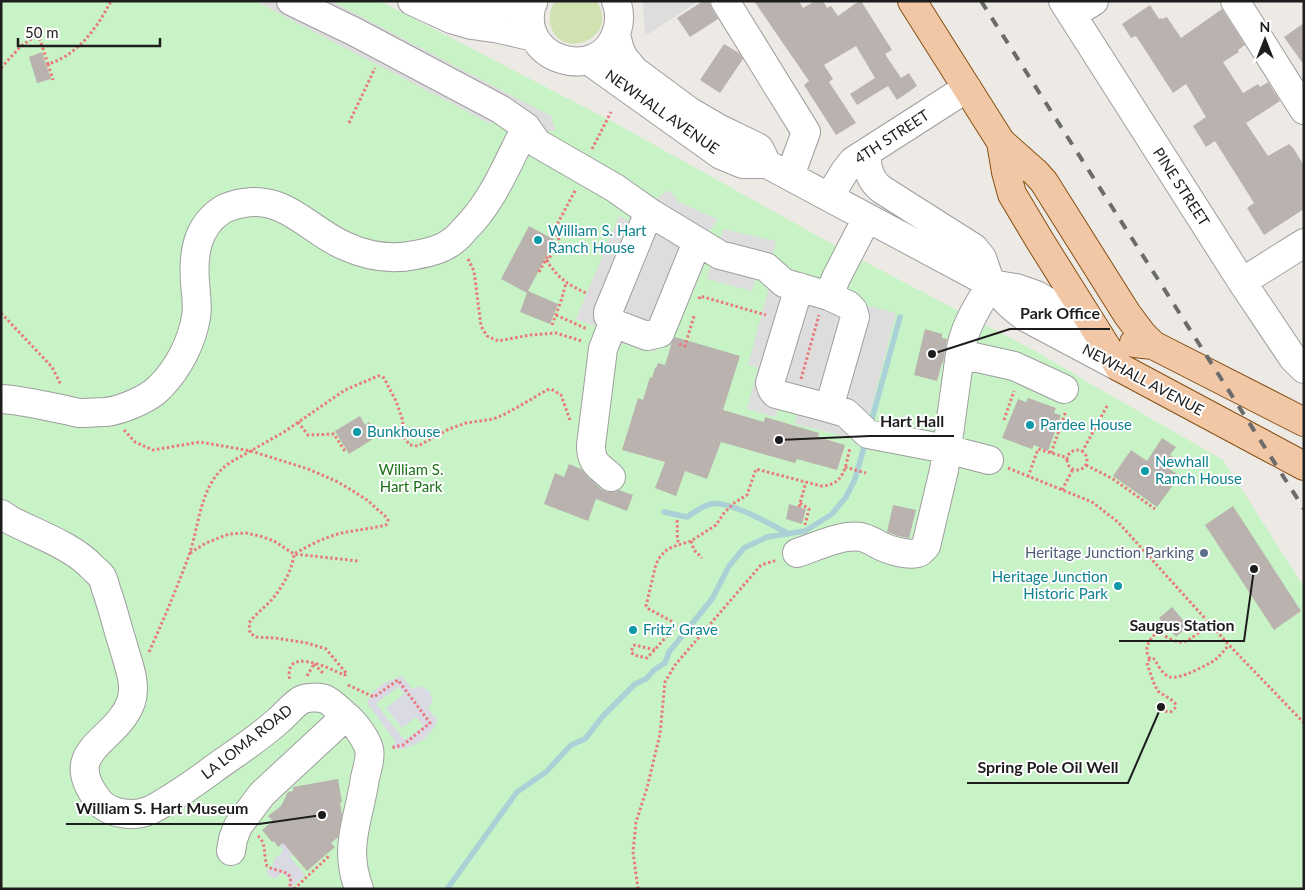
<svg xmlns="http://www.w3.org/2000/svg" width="1305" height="890" font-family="Lato,sans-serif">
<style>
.grass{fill:#cfe2b0}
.park{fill:#c8f3c6}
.parking{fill:#ddd}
.plaza{fill:#d9dae3;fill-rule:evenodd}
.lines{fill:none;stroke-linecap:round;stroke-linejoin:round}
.stream{stroke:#aad1d6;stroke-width:5.5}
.building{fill:#bab2ae}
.minor-casing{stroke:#9e9e9e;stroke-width:30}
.major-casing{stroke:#865011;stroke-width:30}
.path{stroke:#e97a7c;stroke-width:3;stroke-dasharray:2.5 2.5;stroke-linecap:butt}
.minor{stroke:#fff;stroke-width:28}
.major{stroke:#f1c7a6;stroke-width:28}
.rail{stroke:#6b6b6b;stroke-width:4;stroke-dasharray:10 10;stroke-linecap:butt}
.culture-dot{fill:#0f9aa8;stroke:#fff;stroke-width:2}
.service-dot{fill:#5c6f8a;stroke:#fff;stroke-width:2}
.labels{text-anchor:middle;stroke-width:4;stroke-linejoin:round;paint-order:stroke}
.street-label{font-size:15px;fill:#1d1d1d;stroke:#fff}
.culture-label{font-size:15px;fill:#0d838f;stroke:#fff;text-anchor:start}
.park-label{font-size:15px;fill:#1c6f18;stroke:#fff}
.service-label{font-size:15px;fill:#4e5e75;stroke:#fff;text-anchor:end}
.leader{fill:none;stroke:#1d1d1d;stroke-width:2}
.callout-dot{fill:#1d1d1d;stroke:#fff;stroke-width:2}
.callout-label{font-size:16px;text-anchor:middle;font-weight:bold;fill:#1d1d1d;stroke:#fff;stroke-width:4;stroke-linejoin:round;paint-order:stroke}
</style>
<rect width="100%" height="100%" fill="#ede9e5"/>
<!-- grass -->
<path class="grass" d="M555 1H596C621 35 564 63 551 27 548 18 550 9 555 1Z"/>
<!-- park -->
<path class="park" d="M1 1H380L613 122 852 255 1039 353 1091 384 1223 460 1304 587V889H1Z"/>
<!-- parking -->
<path class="parking" d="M255 1H273L495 116 491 124Z
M300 1H331L551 116 555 131H545Z
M643 1H699L645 36Z
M669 190 679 202 717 219 708 235 669 216 656 199Z
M619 216 698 248 655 352 576 319Z
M723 229 776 241 772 256 720 244Z
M711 264 756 275 752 291 707 279Z
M769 287 867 312 869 306 896 313 863 441 795 424 799 407 780 402 776 417 747 409 758 368 748 365Z"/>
<!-- plaza -->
<path class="plaza" d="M402 676 412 689 420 686 426 689 430 692 432 699V703L428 709 437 719 435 726 431 732 424 739 414 745 403 749H396L392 746 396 742 367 703 370 696 376 689 384 683ZM398 687 404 694 386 708 402 728 416 717 423 726 405 740 376 704Z
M291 836 300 847 290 857 305 875 290 889 288 886 289 882 288 878 284 874 281 873 276 878H271L266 871 273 866 274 859 282 853V850L280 845Z"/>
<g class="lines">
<!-- stream -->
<path class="stream" d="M870 426 900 317
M664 512 687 517C694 512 703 506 711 504 728 500 771 524 787 533
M447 889 517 792 546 772 571 745 585 739 603 716 635 684 646 679 654 670 665 663 669 652 712 599 729 566 744 548 767 537 805 531 832 514 846 497 855 479 866 440"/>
</g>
<!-- building -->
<path class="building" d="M703 1H709L712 9 718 19 690 37 677 18Z
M754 1H799L803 8 815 1H823L827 8 831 6 838 16 859 1H861L892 50 885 54 901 78 909 73 917 86 897 100 888 86 857 105 850 94 875 78 856 46 824 65 833 79 829 82 856 123 836 135 804 85 809 81Z
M1150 5 1159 19 1161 18 1162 19 1167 17 1181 38 1222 9 1245 45 1238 50 1239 52 1223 62 1243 93 1258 84 1260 87 1268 82 1280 101 1246 123 1268 156 1289 144 1294 149 1304 166V209L1264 235 1247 208 1254 203 1215 141 1206 147 1193 126 1206 117 1186 84 1173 93 1136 36 1131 38 1122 24Z
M1304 23V65L1284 37Z
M724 44 739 53 743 59 720 93 700 80Z
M42 52 51 79 37 83 29 57Z
M529 226 555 240 528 291 558 304 550 324 520 312 527 293 501 279Z
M925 329 942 334V338L947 339 943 363H942L937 381 914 375Z
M675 337 740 356 723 410 764 422 765 417 819 433 818 437 845 445 837 470 797 459 795 463 721 442 707 479 685 471 676 496 655 488 665 462 622 450 638 398 643 400 650 377 652 378 655 368H656L658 363 665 365 672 342Z
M1028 398 1056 408 1054 413 1061 415 1048 451 1034 445 1032 449 1002 438 1018 399 1026 402Z
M360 416 365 425 369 422 378 436 349 454 335 431Z
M1162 438 1176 447 1170 455 1174 458 1167 467 1180 476 1157 507 1113 476 1131 450 1147 461Z
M569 464 581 469 589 478 601 489 607 492H616L619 490 633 495 627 511 596 499 588 521 544 504 555 473 564 477Z
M789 504 806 509 802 524 786 519Z
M893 505 916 510 909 538 898 536 887 532Z
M1233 506 1301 611 1274 630 1205 525Z
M1172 607 1188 626 1176 637 1159 618Z
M338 779 342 802 340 803 342 815 338 837 331 843 335 847 307 871 283 843 278 847 274 841 272 842 262 830 273 821 268 816 281 806 288 792 293 791V787Z"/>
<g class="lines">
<defs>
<path id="minor" d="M291 1 355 32 500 109 526 127 537 143 615 188 649 212 720 255 766 267 784 283 829 296 848 305 853 310 855 317 829 408 776 394C772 391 771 388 770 383L799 287
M412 1 451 19 472 25 500 29 534 37
M460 1C487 11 506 8 533 3
M533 1C512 59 600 87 617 31 620 21 620 11 616 1
M725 1 806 132 790 176
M1063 1 1242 282 1293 358 1304 369
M1235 1 1304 110
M1072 15 1094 1
M616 35 620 50 624 58 635 71 689 111 718 128 759 148 767 164
M588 60 721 155 743 164H767L991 284 1016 288 1036 295 1095 329
M867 152C866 167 869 179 881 189L974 248 982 258 991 284 1008 303 1016 310 1025 317 1119 367
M829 197 845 171 853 161 967 88
M649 212 608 312V316L613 323 647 336 660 333 697 242
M1242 282 1304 243
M991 284C978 306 963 328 960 354L1014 366 1064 389
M829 296 836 278 867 218
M1 399C21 400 41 405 61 409 67 410 73 412 79 413 88 413 97 412 106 412 122 410 149 399 160 387 178 369 192 342 196 317 198 306 196 295 195 283 193 255 196 227 222 210 229 206 236 204 244 203 286 196 310 231 345 246 367 256 391 260 415 255 428 253 443 249 453 241 457 238 461 234 464 230 493 202 508 162 526 127
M829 408 846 413 868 434 946 449 989 460
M611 477C598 465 591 464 591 445L603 349 613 323
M1 514 10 520C37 534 73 546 93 568 96 571 100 574 102 577 104 581 105 585 106 589 113 608 117 627 123 645 128 664 137 683 131 702 116 743 59 749 98 800 108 814 133 817 148 811 154 809 158 806 163 803 180 793 196 782 212 770 234 754 258 739 279 720 286 714 293 705 301 700 306 697 319 697 325 699 332 702 339 710 345 715 354 722 366 738 369 749 371 757 367 769 365 778 359 820 343 846 359 889
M797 553C815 547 842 534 861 537 867 538 873 542 879 545 888 550 911 557 920 552 921 551 925 547 926 546L944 470 960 354
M231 851 233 839 238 826 262 794 346 716"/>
<path id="major" d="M912 1 1001 142 1036 173 1044 182 1127 314 1142 334 1153 345
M1001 142 1006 172 1012 194 1040 241 1119 367 1304 466
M1134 343 1153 345 1304 422"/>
</defs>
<!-- minor casing -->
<use href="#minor" class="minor-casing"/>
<!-- major casing -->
<use href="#major" class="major-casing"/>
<!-- path -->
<path class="path" d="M48 64 53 80
M1 68 20 47 38 34 48 64C78 55 97 28 111 1
M349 123 375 68
M592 149 611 112
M468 259 474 271 481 326 487 336 498 341 530 335 556 333 582 341
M546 260C560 280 567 284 588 294
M547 262 559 241 558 236 553 232 576 189
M539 272 555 243
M699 299 700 296 766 315
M1 313 52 367 61 385
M556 315 587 329
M552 325 561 301 566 283
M679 344 685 346 694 316
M801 379 819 315
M1004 420 1014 391
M298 422 308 435 334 434 346 453
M124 430 135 442 153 450 200 442 251 451 308 469 336 481 353 491 367 500 386 517 388 520 386 525C370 529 354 530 338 534 323 538 308 546 294 554 292 570 284 584 274 597 267 606 256 613 249 623L250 633 256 637 275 638 307 643 326 649 347 674 344 675C329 668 282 645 290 681
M1067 460a10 10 0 1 1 20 0a10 10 0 1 1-20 0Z
M1082 452 1107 406
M1051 453 1066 411
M1086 465 1113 479 1155 509
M845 467 866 473
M1008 468 1092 502 1118 522 1229 645 1304 723
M1028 477 1038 449 1068 458
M1062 490 1073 469
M800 503 809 509 805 525
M799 507 806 482
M677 520C678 529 676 537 679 545
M691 541 694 550 702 558
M190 553 206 543 229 534 246 533 260 536 274 541 294 554 358 561
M655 650 635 645 633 646 631 652 634 655 647 658 649 656 675 627 673 622 647 608 646 606 656 564 660 557 665 551 672 547 691 541 716 525 724 513 734 503 747 495 756 469 821 486C845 485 845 467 850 448
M149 652C163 621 176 590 188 558 200 526 199 482 231 462L284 432 345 390 378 376H381L384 378 396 401 402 418 405 439 410 445 418 446 449 429 466 423 493 419 503 415 516 408 547 390 551 389 561 395 570 420
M1150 659C1143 649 1149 640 1157 632 1164 635 1175 643 1183 642 1191 641 1203 628 1209 623
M314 664 324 674
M307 676 314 664
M348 685 374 697 398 680 430 723 403 745 394 747 391 749
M1165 711C1169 712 1170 713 1173 710 1183 702 1162 696 1158 691 1153 683 1150 672 1147 663L1149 660 1154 659C1158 665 1163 675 1170 677 1179 680 1207 665 1215 660 1220 656 1224 650 1229 645
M258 836C267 844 263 855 267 866 279 874 296 868 289 889
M294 889 330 855
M638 889 633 852 636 822 647 788 660 734 665 682 675 665 761 565 777 560"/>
<!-- minor -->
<use href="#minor" class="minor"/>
<!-- major -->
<use href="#major" class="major"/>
<!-- rail -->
<path class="rail" d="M981 1 1304 509"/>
</g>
<!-- markers -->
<g class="culture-dot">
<circle cx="538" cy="240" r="5"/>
<circle cx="1030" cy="425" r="5"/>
<circle cx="357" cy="432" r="5"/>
<circle cx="1145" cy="471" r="5"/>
<circle cx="1118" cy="586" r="5"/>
<circle cx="633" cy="630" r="5"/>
</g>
<circle class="service-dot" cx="1204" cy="553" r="5"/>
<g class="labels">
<!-- street labels -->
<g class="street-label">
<text transform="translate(662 112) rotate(35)" y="5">NEWHALL AVENUE</text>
<text transform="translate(892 137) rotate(-33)" y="5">4TH STREET</text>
<text transform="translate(1181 187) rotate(57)" y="5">PINE STREET</text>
<text transform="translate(1143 380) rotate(28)" y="5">NEWHALL AVENUE</text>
<text transform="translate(247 742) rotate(-38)" y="5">LA LOMA ROAD</text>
</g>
<!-- culture labels -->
<g class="culture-label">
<text x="548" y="236">William S. Hart<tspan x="548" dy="17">Ranch House</tspan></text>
<text x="1040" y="430">Pardee House</text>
<text x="367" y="437">Bunkhouse</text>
<text x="1155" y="467">Newhall<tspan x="1155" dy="17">Ranch House</tspan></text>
<text x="1108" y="582" text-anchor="end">Heritage Junction<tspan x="1108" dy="17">Historic Park</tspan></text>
<text x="643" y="635">Fritz' Grave</text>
</g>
<!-- park labels -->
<g class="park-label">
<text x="411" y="475">William S.<tspan x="411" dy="17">Hart Park</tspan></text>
</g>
<!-- service labels -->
<g class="service-label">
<text x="1194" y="558">Heritage Junction Parking</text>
</g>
</g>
<!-- callouts -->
<path class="leader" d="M932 354L1010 329H1110M779 440L870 436H954M1254 569L1244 641H1119M1161 707L1128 783H967M322 815L259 824H66"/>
<g class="callout-dot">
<circle cx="932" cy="354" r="5"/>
<circle cx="779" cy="440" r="5"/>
<circle cx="1254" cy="569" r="5"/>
<circle cx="1161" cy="707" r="5"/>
<circle cx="322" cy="815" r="5"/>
</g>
<g class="callout-label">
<text x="1060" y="319">Park Office</text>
<text x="912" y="427">Hart Hall</text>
<text x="1182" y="631">Saugus Station</text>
<text x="1048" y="773">Spring Pole Oil Well</text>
<text x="162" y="814">William S. Hart Museum</text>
</g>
<!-- border -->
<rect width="1305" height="890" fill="none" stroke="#1d1d1d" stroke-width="5"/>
<!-- north arrow -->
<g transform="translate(1265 40)" stroke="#ffffff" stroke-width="4" paint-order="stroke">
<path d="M0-4L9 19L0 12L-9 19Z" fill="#1d1d1d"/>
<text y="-8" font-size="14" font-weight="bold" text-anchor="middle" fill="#1d1d1d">N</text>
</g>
<!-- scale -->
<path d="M18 38v8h142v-8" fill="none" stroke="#1d1d1d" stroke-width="2.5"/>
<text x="25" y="38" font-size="15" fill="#1d1d1d" stroke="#ffffff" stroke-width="4" paint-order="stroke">50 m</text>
</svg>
